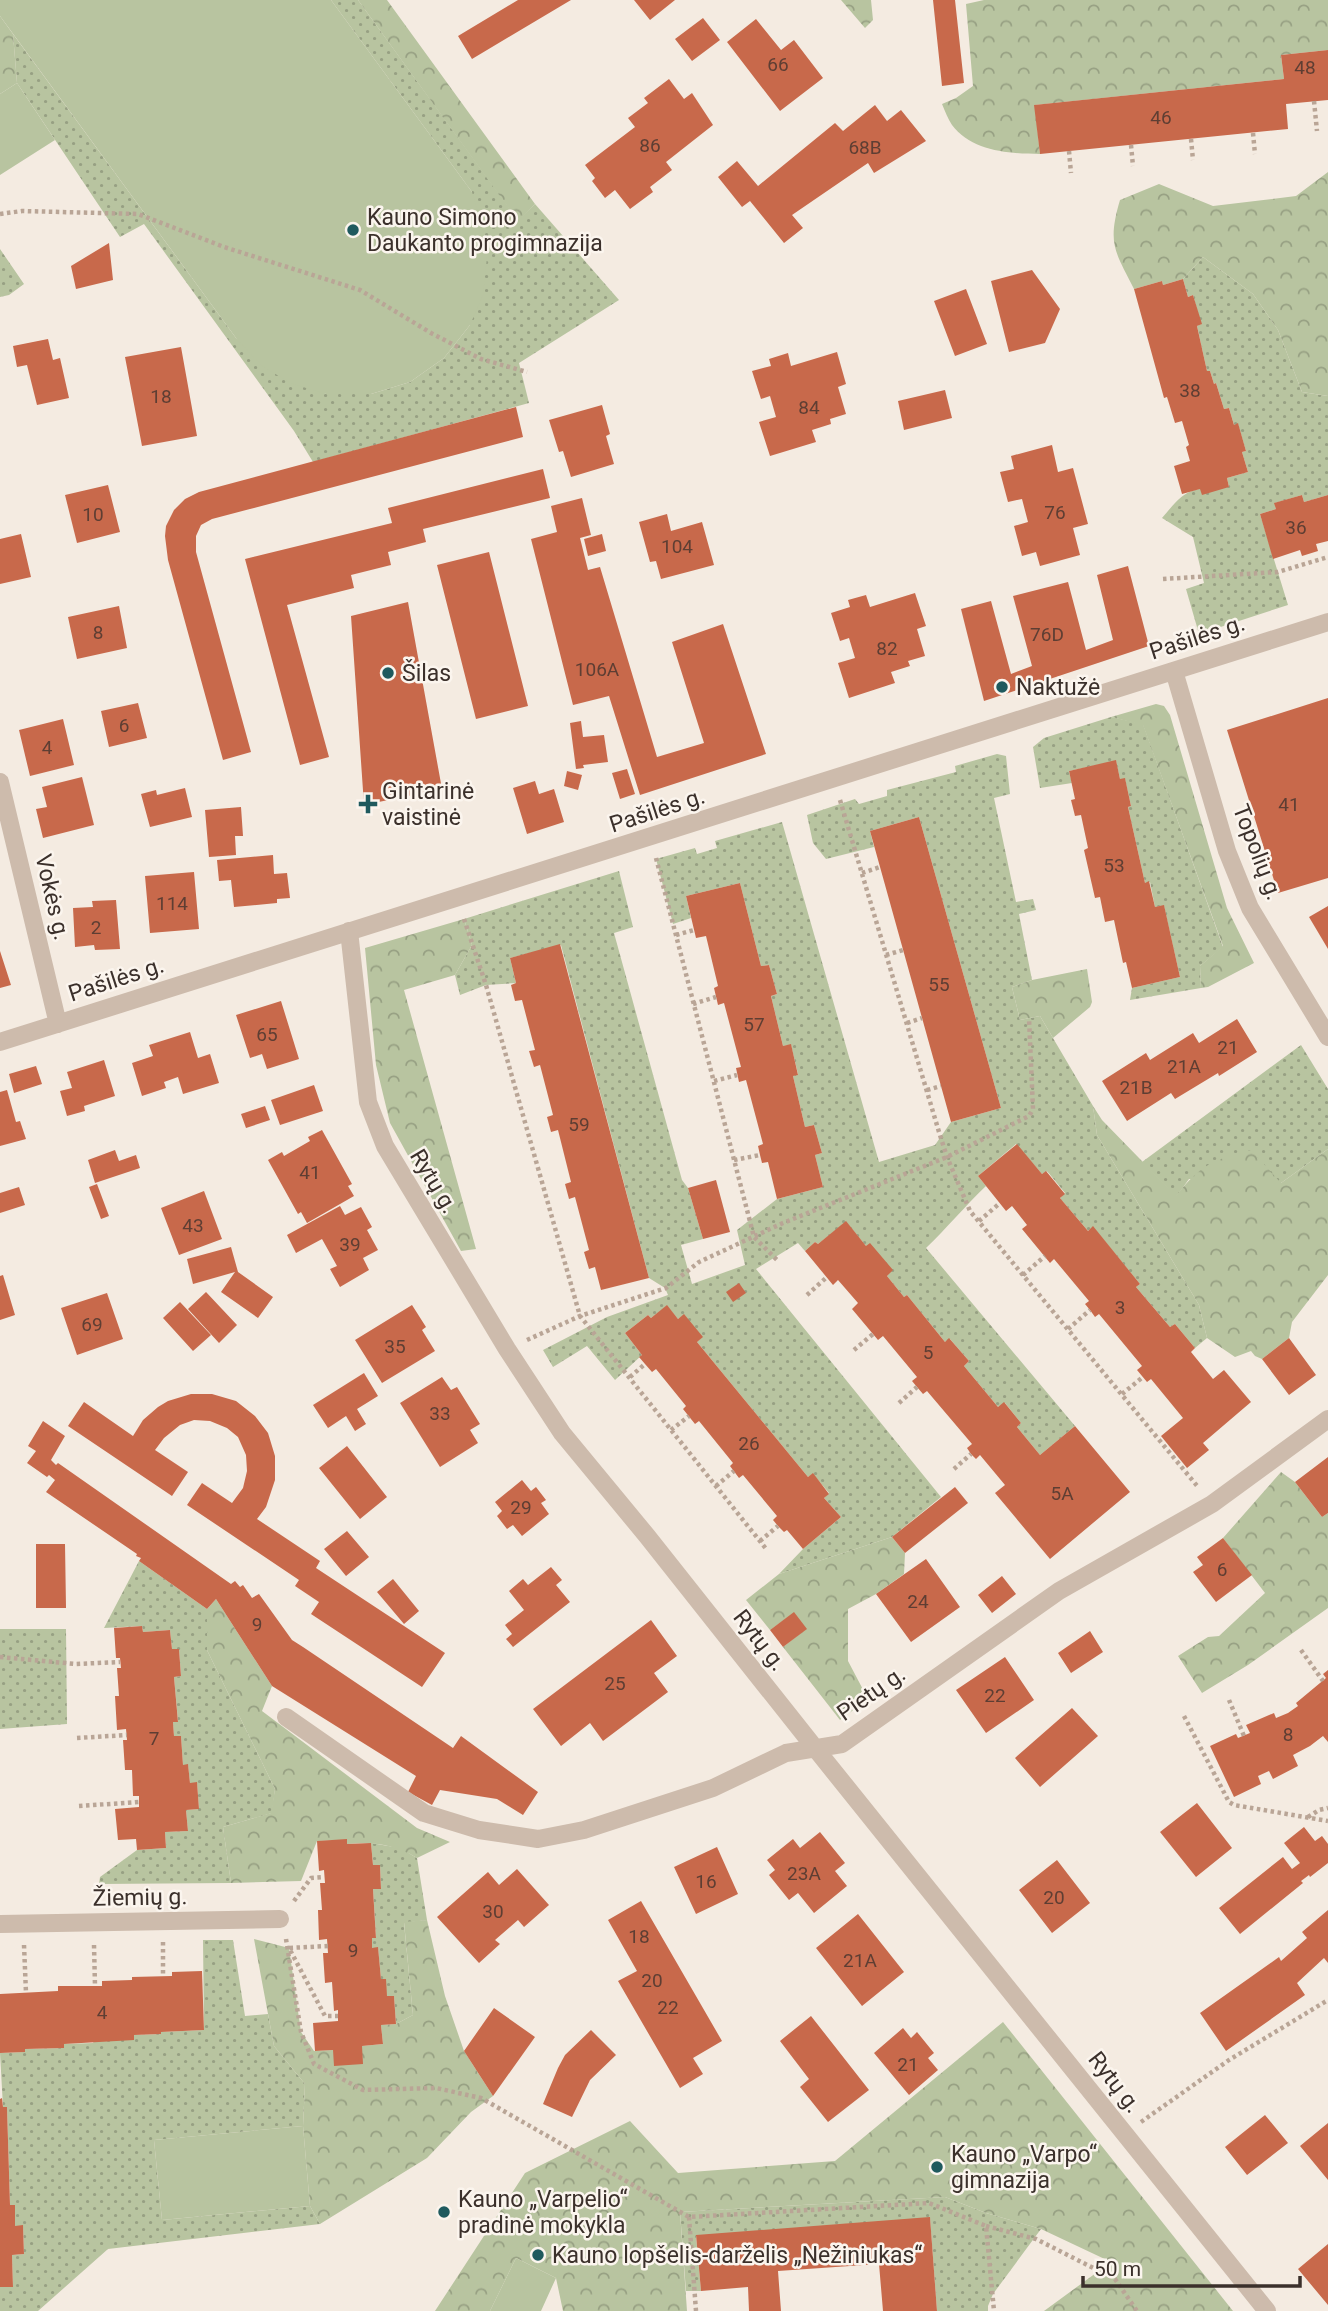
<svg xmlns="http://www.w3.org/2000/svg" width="1328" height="2311" font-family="Roboto,sans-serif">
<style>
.grass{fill:url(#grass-dots)}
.forest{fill:url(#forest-crowns)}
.park{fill:#b8c4a0}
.building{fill:#c8694b}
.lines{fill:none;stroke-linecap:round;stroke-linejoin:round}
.path{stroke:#b9a596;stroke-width:4.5;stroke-dasharray:3.5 3.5;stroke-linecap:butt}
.minor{stroke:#cdbbac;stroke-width:18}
.poi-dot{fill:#1f5a5e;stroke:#fbf5ee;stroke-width:2.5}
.labels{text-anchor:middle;stroke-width:5;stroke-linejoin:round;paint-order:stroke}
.number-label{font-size:19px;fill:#5e3e33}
.poi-label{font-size:23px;fill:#3b302b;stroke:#fbf5ee;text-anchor:start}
.street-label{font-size:23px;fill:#3b302b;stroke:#fbf5ee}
</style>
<defs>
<pattern id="grass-dots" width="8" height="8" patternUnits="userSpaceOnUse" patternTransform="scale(1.75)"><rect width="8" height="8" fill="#b8c4a0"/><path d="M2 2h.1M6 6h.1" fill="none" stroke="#97a083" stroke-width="1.8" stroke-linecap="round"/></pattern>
<pattern id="forest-crowns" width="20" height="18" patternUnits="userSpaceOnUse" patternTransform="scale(1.75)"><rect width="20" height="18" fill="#b8c4a0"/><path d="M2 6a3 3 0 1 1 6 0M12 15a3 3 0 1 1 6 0" fill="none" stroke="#97a083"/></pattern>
</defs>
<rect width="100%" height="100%" fill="#f4ebe1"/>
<!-- grass -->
<path class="grass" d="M331 0H358L518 220 535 204 619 300 519 363 529 403 313 462 294 431 144 224 120 237 17 83 13 34 236 338 326 394H371L410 382 444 358 470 325 472 192Z
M0 249 24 284 9 295 0 297Z
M1203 257 1253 294 1278 330 1302 392 1328 396V495L1304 502 1302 495 1275 503 1276 509 1260 514 1288 605 1199 634 1186 589 1204 583 1193 537 1162 518C1188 487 1189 489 1229 487L1227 478 1248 472 1242 452 1246 451 1238 424 1234 425 1229 408 1224 409 1216 383 1214 384 1210 371H1207L1197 326 1201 324 1193 295 1188 297 1183 279Z
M1111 717 1143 724 1223 947 1200 966 1201 988 1130 1000 1132 988 1180 977 1164 906 1155 907 1150 882 1145 883 1128 807 1131 806 1125 779H1120L1116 761 1069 771 1072 783 1040 788 1033 747 1044 738Z
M997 754 1006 756 1010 794 994 798 1016 902 1033 899 1036 910 1019 914 1032 980 1012 987 1020 1020 1040 1016 1093 1106 1097 1135 1199 1305 1207 1338 1195 1348 1175 1324 1170 1327 1136 1287 1140 1284 1093 1227 1088 1231 1060 1198 1065 1193 1047 1171 1042 1174 1016 1144 978 1176 986 1186C965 1206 947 1228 926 1248L1075 1426 1040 1455 1017 1427 1021 1423 1005 1403 998 1407 964 1366 969 1361 950 1339 945 1342 907 1295 904 1297 887 1276 892 1270 866 1246 846 1222 818 1244 815 1242 805 1251 798 1243 756 1269 941 1497 892 1537 779 1574 803 1549 841 1517 824 1498 829 1493 813 1474 808 1477 697 1342 702 1337 684 1315 678 1319 667 1306 651 1318 648 1315 625 1333 642 1355 615 1380 587 1346 553 1367 543 1350 607 1317 668 1295 665 1288 649 1278 561 945 510 958 516 983 486 985 460 995 455 975 472 945 464 919 619 871 633 927 614 933 682 1180 688 1188 703 1239 681 1245 692 1284 745 1265 737 1230 777 1199 823 1187 815 1155 822 1153 814 1125 805 1127 793 1076 798 1074 791 1045 783 1046 771 996 777 994 769 965 761 966 740 883 686 896 691 918 673 924 656 859 695 848 697 854 717 848 715 841 782 822 879 1162 935 1145 951 1122 1001 1108 919 817 870 831 874 847 826 859 813 843 807 815 855 799 859 804 887 796V790L956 772 955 766Z
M1301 1045 1328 1089V1149L1281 1183 1189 1179 1176 1197 1142 1162Z
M139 1561 207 1609V1650L275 1789 272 1813 223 1827 231 1883 99 1884 100 1877 137 1850 166 1848 165 1832 188 1831 186 1810 199 1809 197 1783H190L188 1765H183L181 1736H174L173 1722 178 1721 174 1677 181 1676 179 1649H172L170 1630 143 1632 142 1626 104 1628Z
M0 1629H66L67 1724 0 1729Z
M371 1843 400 1848 417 1858 427 1920 404 1923 413 2015 396 2024 394 1996H387L381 1979 378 1948H372V1938L376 1937 373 1889 381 1888 380 1865H373Z
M203 1940H233L245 2016 268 2014 274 2046 305 2084 303 2126 154 2140 162 2220 310 2206 320 2224 108 2249 38 2311H0V2287H13L12 2255 24 2254 23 2226H15L10 2205 7 2107H3L0 2053 24 2052 25 2049 64 2048V2044L93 2043 94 2041 134 2035 161 2034V2032L204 2030Z
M945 2197 986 2213 1041 2229 993 2294 988 2306V2311H937L930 2218 696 2236 701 2291H686L680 2212Z"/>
<!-- forest -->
<path class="forest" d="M358 0H387L535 204 518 221Z
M841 0H871L873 20 865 28Z
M984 0H1328V50L1281 55 1284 79 1035 105 1040 154C1010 154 971 151 952 125 948 119 945 111 942 104L956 98 973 86 966 4Z
M0 16 13 34 17 83 0 94Z
M1328 172V396L1302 392 1278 330 1253 294 1203 257 1183 279 1163 285 1162 281 1134 289C1115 251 1107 244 1120 200L1159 184 1213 206 1296 196Z
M1156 704 1164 706 1170 715 1227 908 1254 963 1208 987 1201 988 1200 966 1223 946 1143 725 1111 717Z
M464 919 472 945 455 975 404 990 476 1249 461 1251 390 1123 376 1065 365 948Z
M1087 969 1092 1002 1090 1007 1053 1038 1040 1016 1020 1020 1012 987 1032 980Z
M1093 1106 1102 1120 1176 1196C1201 1164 1213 1160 1251 1150L1281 1183 1328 1149V1275L1292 1322 1289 1338 1262 1359 1255 1356 1251 1351 1235 1357 1207 1338 1199 1305 1097 1135Z
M1281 1472 1295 1482 1322 1517 1328 1513V1608L1248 1665 1202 1693 1178 1656 1208 1637 1219 1636 1265 1593 1223 1538Z
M892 1537 905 1553 904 1574 876 1594 848 1609V1661L868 1699 840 1720 783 1647 806 1629 794 1613 770 1630 746 1600 779 1574Z
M216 1599 272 1686 262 1711 417 1828 450 1842 417 1858C393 1844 375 1842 347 1844V1840L317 1841 301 1881 231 1883 223 1827 271 1813 275 1789 207 1650V1609Z
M427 1920 445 1996 464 2051 493 2096 471 2112 427 2158 320 2224 310 2206 303 2126 305 2084 274 2046 254 1939 289 1948 301 2032 314 2051 333 2050 362 2064V2046L383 2044 381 2025 396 2024 413 2015 404 1922Z
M1003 2022 1233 2311H1044L1111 2262 1041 2229 986 2213 945 2197 680 2212 687 2311H563L556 2278 516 2258 490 2311H435L525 2173 630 2121 678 2173 835 2161Z"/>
<!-- park -->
<path class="park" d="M0 0H331L472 192 488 247 483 295 470 325 444 358 410 382 371 394H326L290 383 261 365 236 338 0 16Z
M17 83 55 140 0 175V94Z
M303 2126 310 2206 162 2220 154 2140Z
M516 2258 556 2278 541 2311H490Z"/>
<!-- building -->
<path class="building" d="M518 0H571L472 59 458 36Z
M634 0H675L650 20Z
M933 0H955L964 83 942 86Z
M703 18 720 40 692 61 675 39Z
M756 19 781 50 794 40 823 78 780 111 727 42Z
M1328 50V100L1286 104 1288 129 1040 154 1034 105 1284 79 1281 55Z
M669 79 684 99 692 93 713 125 666 162 672 170 650 187 653 192 630 209 615 190 605 198 592 181 595 178 585 165 635 127 628 118 648 103 644 98Z
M875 105 887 121 901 110 926 141 874 173 868 163 792 215 803 228 784 243 750 201 742 207 718 177 737 161 758 186 835 123 843 131Z
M109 243 113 280 76 289 71 266Z
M1032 270 1060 309 1045 343 1009 352 991 281Z
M1183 279 1188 297 1193 295 1202 324 1197 326 1207 371H1210L1214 384 1216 383 1224 409 1229 408 1234 425 1238 423 1246 451 1242 452 1248 472 1227 478 1229 487 1202 495 1200 489 1182 494 1174 466 1190 461 1186 447 1189 445 1182 421 1175 423 1167 397 1164 398 1134 289 1162 281 1163 285Z
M966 289 987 344 955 356 934 301Z
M48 339 53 360 60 358 69 398 37 405 27 365 17 367 13 346Z
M181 347 197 436 142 446 125 357Z
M837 352 846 384 838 387 846 414 830 419 831 424 812 430 816 442 770 456 759 422 776 417 770 396 761 399 752 371 771 366 769 359 788 353 791 366Z
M945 390 952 418 904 430 898 401Z
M602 405 610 434 606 436 614 464 571 477 563 451 559 452 549 420Z
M516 407 523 437 212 519 201 525 196 536V552L251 752 223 760 168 560 165 536 166 526 174 510 185 499 199 492Z
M1052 445 1058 472 1073 468 1088 524 1073 528 1080 555 1040 566 1036 552 1022 556 1014 526 1028 522 1022 499 1008 502 1000 472 1014 469 1011 456Z
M543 469 550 498 423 529 426 542 388 552 391 565 351 575 354 588 287 605 329 757 300 765 245 559 392 523 388 508Z
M108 485 120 532 77 543 65 495Z
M1302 495 1304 502 1328 495V541L1316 544 1318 551 1302 556 1300 550 1273 559 1260 514 1276 509 1274 503Z
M582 498 591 535 580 538 588 570 600 567 657 757 704 743 672 642 723 624 766 754 640 795 609 696 573 705 531 539 557 532 551 506Z
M667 514 671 531 702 522 714 565 661 579 656 561 650 562 639 522Z
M21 534 31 577 0 584V539Z
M602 534 606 551 588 556 584 539Z
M489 552 528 706 476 719 437 565Z
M1128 566 1149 646 984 701 961 609 991 601 1011 674 1032 666 1013 596 1068 582 1086 650 1113 640 1097 575Z
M915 593 926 626 917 629 925 656 908 661 910 666 891 672 895 683 849 698 838 663 855 658 849 638 840 641 831 613 850 607 848 600 866 595 870 607Z
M408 602 442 789 364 805 351 616Z
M119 606 127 648 77 659 68 617Z
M1328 698V878L1278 893 1227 730Z
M138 703 147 738 109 747 101 711Z
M63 719 74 765 30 776 19 730Z
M581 721 583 737 604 735 608 762 583 765 584 768 576 769 570 723Z
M1116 760 1120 779 1125 778 1131 806 1128 807 1145 883 1149 881 1155 907 1164 905 1180 977 1132 988 1126 962 1123 963 1114 920 1105 922 1100 897 1095 898 1084 850 1088 848 1081 815 1075 816 1071 800 1075 799 1069 771Z
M627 769 635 794 620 799 612 773Z
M567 771 582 775 578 790 564 786Z
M82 777 94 825 43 838 36 809 47 807 42 787Z
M535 781 539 794 554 789 564 822 527 834 513 788Z
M185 788 192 817 150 827 141 794 156 790 157 795Z
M241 807 243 836H235L236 855 209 857 205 810Z
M919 817 1001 1108 951 1122 870 831Z
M273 855 274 874 287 873 290 898 277 899V903L234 907 231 880 219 881 217 860Z
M194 872 199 929 150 933 145 876Z
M740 883 761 966 769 965 777 994 771 996 783 1046 791 1044 798 1075 793 1076 805 1127 814 1125 822 1153 815 1155 823 1187 777 1199 768 1162 762 1163 760 1155 758 1146 763 1144 746 1080 739 1082 736 1068 741 1067 724 1003 718 1005 714 988 718 986 706 936 696 938 686 896Z
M116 900 120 949 95 950 94 945 75 947 73 908 93 907 92 901Z
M1328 906V949L1309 917Z
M560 944 649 1278 601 1290 595 1267 589 1269 584 1252 589 1250 575 1197 569 1199 565 1184 571 1182 558 1130 551 1132 547 1117 553 1115 540 1065 534 1067 529 1051 535 1050 522 1000 515 1001 511 985 516 983 510 958Z
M0 951 11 985 0 988Z
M281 1001 299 1059 267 1069 262 1054 250 1058 236 1015Z
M1237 1019 1257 1052 1219 1076 1218 1073 1175 1099 1171 1093 1127 1121 1102 1081 1146 1053 1150 1060 1193 1033 1199 1043Z
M190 1032 198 1058 210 1054 219 1083 183 1094 178 1077 164 1082 166 1088 142 1096 132 1063 153 1056 149 1045Z
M104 1060 115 1096 84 1106 85 1111 67 1116 60 1091 72 1088 67 1072Z
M36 1066 42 1084 14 1093 9 1074Z
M314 1085 323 1111 280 1125 271 1100Z
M7 1090 16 1122 20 1121 26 1139 0 1146V1092Z
M265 1106 270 1120 246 1128 241 1114Z
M322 1130 352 1184 348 1186 354 1196 307 1223 301 1212 298 1214 268 1160 282 1152 284 1156 310 1141 308 1137Z
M1017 1144 1042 1174 1046 1171 1065 1194 1060 1198 1088 1231 1093 1226 1140 1284 1136 1287 1170 1327 1175 1324 1195 1348 1191 1352 1213 1379 1224 1370 1251 1402 1203 1443 1209 1450 1187 1468 1161 1436 1183 1418 1151 1379 1147 1382 1137 1370 1142 1366 1099 1314 1095 1317 1090 1310 1085 1304 1089 1301 1054 1259 1050 1263 1022 1229 1027 1225 1012 1206 1006 1211 978 1176Z
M115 1150 119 1161 136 1155 140 1168 95 1183 88 1160Z
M716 1180 730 1232 703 1239 688 1188Z
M97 1184 109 1216 101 1219 89 1187Z
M19 1187 25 1205 0 1213V1193Z
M204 1191 222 1239 179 1255 161 1208Z
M340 1206 345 1215 361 1207 372 1227 367 1230 378 1250 363 1258 369 1270 340 1287 330 1269 337 1266 322 1239 296 1253 287 1235Z
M846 1221 866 1246 870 1243 893 1270 887 1276 904 1297 907 1295 945 1342 949 1338 969 1361 964 1366 998 1407 1004 1402 1021 1423 1017 1427 1040 1455 1075 1426 1130 1492 1050 1559 995 1493 1005 1485 980 1455 976 1459 971 1454 967 1448 972 1444 927 1391 923 1394 917 1387 912 1381 917 1377 883 1336 878 1340 852 1309 858 1303 838 1280 833 1285 805 1251 815 1242 818 1244Z
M231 1247 238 1272 273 1297 258 1318 221 1292 235 1272 193 1284 187 1259Z
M3 1275 15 1315 0 1320V1276Z
M739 1283 746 1293 733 1302 726 1292Z
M206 1292 237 1325 219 1343 188 1309Z
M107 1293 123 1339 77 1355 61 1308Z
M180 1302 211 1335 193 1351 163 1318Z
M412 1305 426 1327 422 1330 435 1351 382 1383 355 1340Z
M667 1305 678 1319 684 1314 703 1337 697 1342 808 1477 813 1473 829 1494 824 1498 841 1517 803 1549 787 1530 784 1532 778 1526 773 1520 777 1516 743 1475 739 1478 730 1466 733 1463 699 1421 695 1424 683 1409 686 1406 656 1369 652 1372 645 1364 639 1357 642 1355 625 1333 648 1315 651 1318Z
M1289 1338 1316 1375 1289 1395 1262 1359Z
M364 1373 378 1396 357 1409 366 1424 355 1431 346 1416 328 1428 313 1405Z
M442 1377 451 1390 457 1387 480 1424 470 1430 478 1443 440 1467 400 1403Z
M191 1394H212L236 1401 255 1416 268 1433 275 1456V1480L266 1507 257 1519 320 1561 316 1568 445 1653 422 1687 311 1614 319 1602 295 1586 299 1580 187 1505 202 1483 232 1503 243 1488 247 1471 246 1455 238 1437 227 1428 210 1421 194 1420 180 1425 164 1438 155 1450 188 1472 172 1496 68 1426 84 1402 133 1436 143 1420 158 1407 168 1401Z
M43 1421 65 1436 51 1460 56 1465 58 1463 231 1584 235 1581 240 1587 243 1585 252 1598 259 1594 292 1640 303 1647 453 1748 461 1736 538 1792 523 1815 497 1799 440 1790 432 1805 408 1792 416 1776 272 1686 216 1599 207 1609 139 1561 141 1558 136 1556 137 1554 46 1492 55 1480 49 1475 47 1477 27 1463 36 1451 28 1446Z
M347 1446 387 1497 360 1519 319 1468Z
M1328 1457V1513L1322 1517 1295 1482Z
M522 1480 531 1491 536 1487 546 1500 541 1503 549 1514 522 1536 513 1525 507 1529 497 1516 502 1511 495 1502Z
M955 1487 968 1503 905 1553 892 1537Z
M347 1531 369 1557 346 1576 324 1549Z
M1223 1538 1252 1575 1216 1602 1193 1572 1203 1565 1197 1557Z
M36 1544H65L66 1608H36Z
M926 1559 960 1607 911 1642 876 1594Z
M551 1567 562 1580 556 1585 570 1602 513 1647 506 1639 512 1634 505 1625 524 1610 509 1591 523 1579 528 1585Z
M1002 1576 1016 1594 992 1613 978 1595Z
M393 1579 419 1611 404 1624 377 1592Z
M794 1612 807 1629 783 1647 770 1630Z
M651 1620 677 1656 654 1673 668 1692 603 1741 590 1723 561 1746 533 1709Z
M142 1626 143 1632 170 1630 172 1649H179L181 1676 174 1677 178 1722H173L174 1736H181L183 1765 188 1764 190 1783 197 1782 199 1809 186 1810 188 1831 165 1832 166 1848 137 1850 136 1839 118 1840 115 1809 139 1807V1796H133L132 1770H125L123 1740H127L126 1729 117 1730 115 1696H119L117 1668H121L120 1658H116L114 1628Z
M1090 1631 1103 1652 1071 1673 1058 1653Z
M1005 1657 1034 1700 986 1733 956 1690Z
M1328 1670V1742L1323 1736 1310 1746 1293 1755 1298 1766 1273 1779 1269 1771 1258 1776 1261 1784 1234 1797 1210 1746 1236 1734 1238 1738 1250 1733 1246 1725 1274 1713 1276 1718 1288 1713 1298 1706 1296 1703 1326 1678 1323 1674Z
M1072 1708 1098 1736 1040 1787 1015 1758Z
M1197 1803 1232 1848 1196 1877 1160 1832Z
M1304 1827 1315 1841 1322 1836 1328 1844V1863L1310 1877 1309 1875 1301 1881 1303 1883 1240 1934 1219 1908 1283 1857 1292 1869 1300 1863 1284 1843Z
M820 1832 845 1863 835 1871 847 1886 814 1913 798 1893 789 1900 769 1875 775 1870 767 1860 793 1839 800 1848Z
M347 1839V1844L371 1843 373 1865H380L381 1889H373L376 1938H372V1948L378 1947 381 1979H386L387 1996H394L396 2024 381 2025 383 2044 362 2046 363 2064 334 2066 333 2050 315 2051 313 2023 338 2021V2010L334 2011 332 1982 325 1983 323 1953H328L327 1939 319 1940 318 1910H322L320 1883H325L324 1870 319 1871 317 1841Z
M717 1847 738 1894 696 1914 674 1867Z
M1057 1860 1090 1903 1052 1933 1019 1890Z
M517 1869 549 1905 524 1927 518 1920 495 1940 500 1944 479 1963 437 1917 488 1872 499 1885Z
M641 1901 722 2041 693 2058 703 2074 680 2088 618 1981 637 1971 608 1920Z
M1328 1910V1963L1324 1958 1297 1983 1305 1995 1226 2051 1200 2013 1279 1957 1281 1961 1307 1938 1302 1932Z
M858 1914 904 1972 862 2006 816 1948Z
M202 1971 204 2030 161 2032V2034L134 2035V2040L64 2044V2048L25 2049V2052L0 2053V1994L58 1991V1986H102V1981L132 1980V1977L172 1976V1972Z
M494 2008 535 2037 493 2096 464 2051Z
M811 2016 869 2090 828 2122 800 2087 809 2079 780 2041Z
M903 2028 911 2038 917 2032 934 2053 928 2058 938 2070 909 2095 874 2053Z
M591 2030 616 2055 590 2080 572 2117 543 2104 558 2068 565 2055Z
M2 2098 3 2107H7L10 2205H15V2226L23 2225 24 2254 12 2255 13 2287H0V2099Z
M1265 2115 1288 2143 1247 2175 1225 2147Z
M1328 2123V2180L1300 2146Z
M930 2217 937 2311H883L879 2264 778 2271 781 2311H749L748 2287 701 2291 696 2235Z
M1328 2244V2305L1298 2269Z"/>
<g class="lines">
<!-- path -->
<path class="path" d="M1314 101 1317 131
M1253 133 1255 154
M1191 139 1193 160
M1131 145 1133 166
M1069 151 1071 173
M0 214 22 211 138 214 224 247 360 290 431 333 481 359 527 372
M1163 579 1278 572 1328 557
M840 800 939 1132 947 1157 970 1211 1198 1487
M656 858 754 1237 777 1260
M862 873 880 867
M464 919 486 985 580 1316 767 1550
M676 935 694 930
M886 955 903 950
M693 1004 716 997
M907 1023 922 1018
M714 1081 737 1075
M927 1090 941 1086
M734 1160 760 1155
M979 1221 1000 1203
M1023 1275 1045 1256
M807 1295 827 1277
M1068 1329 1090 1310
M527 1340 580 1316 666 1288 699 1262 783 1223 947 1157 1029 1116 1033 1109 1029 1018
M854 1350 873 1334
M630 1377 645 1364
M1122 1394 1143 1377
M899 1403 917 1387
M671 1430 689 1416
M954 1469 971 1454
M716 1486 734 1471
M760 1541 778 1526
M1301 1650 1323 1681
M0 1657 76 1664 120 1662
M1229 1700 1244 1736
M1184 1716 1229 1802 1234 1805 1328 1821
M77 1738 127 1735
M79 1806 139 1802
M1308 1817 1319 1810 1328 1808
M294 1901 311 1878 324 1877
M286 1939 301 2032 314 2064 363 2090 436 2088 481 2098 689 2217 929 2203 986 2226 994 2311
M163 1942V1976
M24 1945 26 1993
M94 1945 95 1986
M328 1946 289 1948 325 2016H338
M1141 2122 1229 2060 1328 2000
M689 2217 696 2311
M986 2226 1036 2239 1115 2279 1137 2311"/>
<!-- minor -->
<path class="minor" d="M1174 671 1227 851 1250 908 1328 1037
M0 782 58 1024
M349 931 368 1102 385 1146 507 1349 562 1433 647 1536 815 1748 1267 2311
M0 1042 1328 622
M286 1717 424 1813 479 1830 538 1839 584 1830 713 1788 786 1753 842 1744 1059 1591 1212 1504 1328 1419
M0 1924 280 1919"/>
</g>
<!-- markers -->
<g class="poi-dot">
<circle cx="353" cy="230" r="7"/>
<circle cx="388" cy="673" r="7"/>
<circle cx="1002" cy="687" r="7"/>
<path d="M364.5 793.5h7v7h7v7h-7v7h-7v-7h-7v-7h7z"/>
<circle cx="937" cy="2167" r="7"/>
<circle cx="444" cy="2212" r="7"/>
<circle cx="538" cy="2255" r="7"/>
</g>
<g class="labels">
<!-- number labels -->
<g class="number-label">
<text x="778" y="71">66</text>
<text x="1305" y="74">48</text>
<text x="1161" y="124">46</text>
<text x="650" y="152">86</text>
<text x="865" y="154">68B</text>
<text x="1190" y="397">38</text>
<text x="161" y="403">18</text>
<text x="809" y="414">84</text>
<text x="1055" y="519">76</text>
<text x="93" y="521">10</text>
<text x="1296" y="534">36</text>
<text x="677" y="553">104</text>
<text x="98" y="639">8</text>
<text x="1047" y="641">76D</text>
<text x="887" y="655">82</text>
<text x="597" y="676">106A</text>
<text x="124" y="732">6</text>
<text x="47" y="754">4</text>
<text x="1289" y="811">41</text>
<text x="1114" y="872">53</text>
<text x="172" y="910">114</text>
<text x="96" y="934">2</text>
<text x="939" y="991">55</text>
<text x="754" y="1031">57</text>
<text x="267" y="1041">65</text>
<text x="1228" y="1054">21</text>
<text x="1184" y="1073">21A</text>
<text x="1136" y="1094">21B</text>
<text x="579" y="1131">59</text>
<text x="310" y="1179">41</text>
<text x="193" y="1232">43</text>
<text x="350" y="1251">39</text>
<text x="1120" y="1314">3</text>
<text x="92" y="1331">69</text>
<text x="395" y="1353">35</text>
<text x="928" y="1359">5</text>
<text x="440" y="1420">33</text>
<text x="749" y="1450">26</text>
<text x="1062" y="1500">5A</text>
<text x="521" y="1514">29</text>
<text x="1222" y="1576">6</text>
<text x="918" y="1608">24</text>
<text x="257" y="1631">9</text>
<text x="615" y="1690">25</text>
<text x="995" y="1702">22</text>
<text x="1288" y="1741">8</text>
<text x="154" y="1745">7</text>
<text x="804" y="1880">23A</text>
<text x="706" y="1888">16</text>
<text x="1054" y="1904">20</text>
<text x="493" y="1918">30</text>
<text x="639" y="1943">18</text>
<text x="353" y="1957">9</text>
<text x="860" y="1967">21A</text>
<text x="652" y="1987">20</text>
<text x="668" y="2014">22</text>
<text x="102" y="2019">4</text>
<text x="908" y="2071">21</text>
</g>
<!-- poi labels -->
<g class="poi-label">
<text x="367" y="225">Kauno Simono<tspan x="367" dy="26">Daukanto progimnazija</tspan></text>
<text x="402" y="681">Šilas</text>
<text x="1016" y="695">Naktužė</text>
<text x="382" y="799">Gintarinė<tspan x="382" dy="26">vaistinė</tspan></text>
<text x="951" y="2162">Kauno „Varpo“<tspan x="951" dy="26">gimnazija</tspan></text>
<text x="458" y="2207">Kauno „Varpelio“<tspan x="458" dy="26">pradinė mokykla</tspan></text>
<text x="552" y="2263">Kauno lopšelis-darželis „Nežiniukas“</text>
</g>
<!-- street labels -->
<g class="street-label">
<text transform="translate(1197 637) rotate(-18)" y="8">Pašilės g.</text>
<text transform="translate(657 810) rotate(-18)" y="8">Pašilės g.</text>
<text transform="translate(1258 852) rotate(69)" y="8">Topolių g.</text>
<text transform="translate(53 897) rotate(77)" y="8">Vokės g.</text>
<text transform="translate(116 979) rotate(-18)" y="8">Pašilės g.</text>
<text transform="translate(434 1181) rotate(59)" y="8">Rytų g.</text>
<text transform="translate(760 1640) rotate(52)" y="8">Rytų g.</text>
<text transform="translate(871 1693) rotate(-35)" y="8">Pietų g.</text>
<text transform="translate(140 1897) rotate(-1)" y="8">Žiemių g.</text>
<text transform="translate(1115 2082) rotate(52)" y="8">Rytų g.</text>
</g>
</g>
<!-- scale -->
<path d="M1083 2276v10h217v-10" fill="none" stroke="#3b302b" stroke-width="3.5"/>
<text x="1094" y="2276" font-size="21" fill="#3b302b" stroke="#fbf5ee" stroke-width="5" paint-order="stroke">50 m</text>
</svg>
